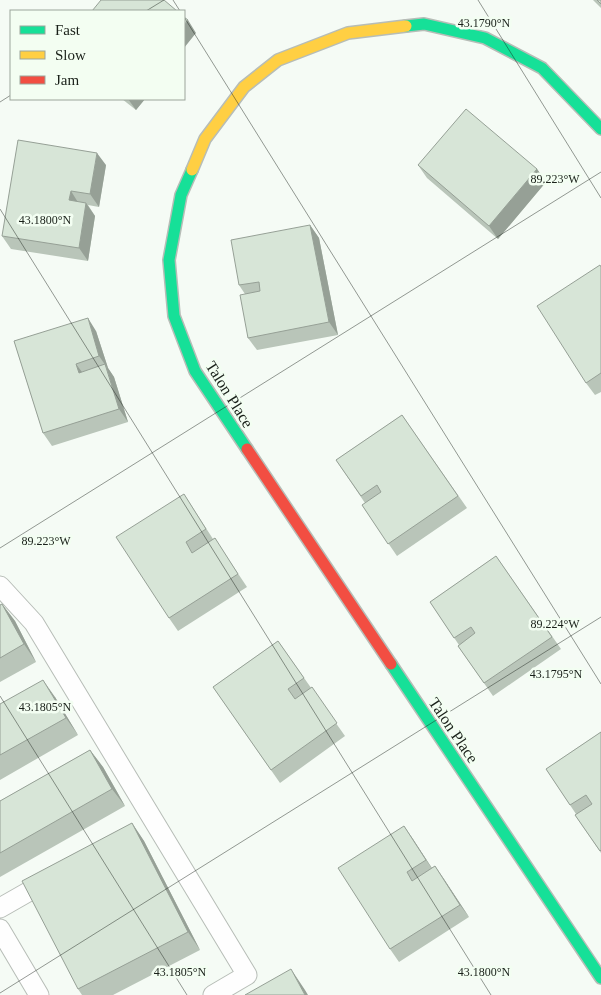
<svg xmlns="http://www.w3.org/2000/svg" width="601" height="995" font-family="'Times New Roman',serif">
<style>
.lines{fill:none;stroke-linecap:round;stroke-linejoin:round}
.lane-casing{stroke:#b7bdb7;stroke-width:21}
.fast-casing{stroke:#b7bdb7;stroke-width:14}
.slow-casing{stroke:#b7bdb7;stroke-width:14}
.jam-casing{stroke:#b7bdb7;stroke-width:14}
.lane{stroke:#fefefe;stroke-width:19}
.fast{stroke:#16e098;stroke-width:11}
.slow{stroke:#ffcf43;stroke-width:11}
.jam{stroke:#f24e42;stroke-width:11}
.wall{fill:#b9c5b9}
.shaded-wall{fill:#96a096}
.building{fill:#d7e5d7;stroke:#96a096}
.ticks{fill:none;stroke:#192019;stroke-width:1;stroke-opacity:0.45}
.labels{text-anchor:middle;stroke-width:5;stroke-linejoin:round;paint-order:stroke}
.street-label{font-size:16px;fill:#192019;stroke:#f3fef2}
.ticks-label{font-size:12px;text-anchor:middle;fill:#192019;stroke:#f3fef2;stroke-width:5;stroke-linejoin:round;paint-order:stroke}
</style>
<rect width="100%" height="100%" fill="#f5fbf5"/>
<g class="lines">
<defs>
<path id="lane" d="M0 586 34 623 247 975 213 995
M0 908 49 880
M0 929 39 995"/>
<path id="fast" d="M406 26 424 24 485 38 542 68 601 129
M192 170 181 195 169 260 174 316 195 371 247 449
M391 664 601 978"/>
<path id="slow" d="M192 170 205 139 244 87 278 60 348 33 406 26"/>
<path id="jam" d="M247 449 391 664"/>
</defs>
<!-- lane casing -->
<use href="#lane" class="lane-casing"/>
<!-- fast casing -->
<use href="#fast" class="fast-casing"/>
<!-- slow casing -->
<use href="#slow" class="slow-casing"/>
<!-- jam casing -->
<use href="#jam" class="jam-casing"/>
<!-- lane -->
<use href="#lane" class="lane"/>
<!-- fast -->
<use href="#fast" class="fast"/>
<!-- slow -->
<use href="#slow" class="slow"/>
<!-- jam -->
<use href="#jam" class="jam"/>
</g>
<!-- wall -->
<path class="wall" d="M593 0H601V8Z
M122 99H145L136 110Z
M106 165 99 207 88 205 95 216 88 261 11 249 2 236Z
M418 165 537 169 546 182 498 239 427 178Z
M310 225 319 238 338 335 257 350 248 338 245 294 239 285Z
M601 267V392L595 395 586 383Z
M96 331 108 368 114 377 128 422 52 446 43 433 14 341Z
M402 415 467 508 397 556 362 505 365 503 336 460Z
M184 494 213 539 215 538 223 551 247 587 178 631 169 618Z
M496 556 561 649 493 696 458 646 459 645 430 602Z
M2 604 15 621 36 662 0 682V605Z
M278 641 345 736 280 783 213 687Z
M55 697 78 735 0 780V704Z
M601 732V853L575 815 576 814 546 769Z
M90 750 103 767 125 806 0 877V801Z
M132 823 144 841 200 950 113 995H82L78 989Z
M404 826 432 868 435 866 469 917 399 962 390 949Z"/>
<!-- shaded-wall -->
<path class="shaded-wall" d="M188 20 196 33 184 48V25Z
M128 99H145L136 110Z
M97 153 106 165 99 207 90 194Z
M537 169 546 182 498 239 489 226Z
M71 191 79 204 69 200Z
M86 203 95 216 88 261 79 248Z
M310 225 319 238 338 335 329 322Z
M88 318 96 331 108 368 114 377 128 422 119 409 106 366 99 356Z
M76 364 85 376 79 373Z
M2 604 15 621 36 662 24 644Z
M43 680 55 697 78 735 66 718Z
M90 750 103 767 125 806 112 789Z
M132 823 144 841 200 950 188 932Z
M404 826 413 839 435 873 426 860Z
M435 866 444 879 469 917 460 905Z
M291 969 305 990 308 995H305Z"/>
<!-- building -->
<path class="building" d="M101 0H164L177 11H92Z
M597 0H601V4Z
M184 17 188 20 184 25Z
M466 109 537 169 489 226 418 165Z
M18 140 97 153 90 194 71 191 69 200 86 203 79 248 2 236Z
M310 225 329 322 248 338 240 295 260 291 259 282 239 285 231 240Z
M600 265 601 267V373L586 383 537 306Z
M88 318 99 356 76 364 79 373 105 364 119 409 43 433 14 341Z
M402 415 458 496 388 544 362 505 381 492 377 485 361 496 336 460Z
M184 494 206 529 186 542 192 553 215 538 238 574 169 618 116 537Z
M496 556 552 637 484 683 458 646 475 633 471 627 454 638 430 602Z
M2 604 24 644 0 658V605Z
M278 641 304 678 288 689 295 699 312 687 337 723 271 770 213 687Z
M43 680 66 718 0 755V704Z
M601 732V850L600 851 575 815 592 804 586 795 570 805 546 769Z
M90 750 112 789 0 853V801Z
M132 823 188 932 78 989 22 881Z
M404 826 426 860 407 872 412 881 435 866 460 905 390 949 338 868Z
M291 969 305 995H245Z"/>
<!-- ticks -->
<path class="ticks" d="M173 0 180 11M478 0 601 198M146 11 164 0M184 17 601 684M0 102 11 95M0 209 491 995M0 548 601 172M0 696 187 995M0 993 601 617"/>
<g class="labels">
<!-- street labels -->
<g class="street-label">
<text transform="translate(230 394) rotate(58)" y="6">Talon Place</text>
<text transform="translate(454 730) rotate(56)" y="6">Talon Place</text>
</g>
</g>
<g class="ticks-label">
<text x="484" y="27">43.1790°N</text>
<text x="555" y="183">89.223°W</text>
<text x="45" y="224">43.1800°N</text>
<text x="46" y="545">89.223°W</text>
<text x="555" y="628">89.224°W</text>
<text x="556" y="678">43.1795°N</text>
<text x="45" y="711">43.1805°N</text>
<text x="180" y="976">43.1805°N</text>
<text x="484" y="976">43.1800°N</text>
</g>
<!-- legend -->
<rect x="10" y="10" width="175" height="90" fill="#f3fef2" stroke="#9ca59b"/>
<rect x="20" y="26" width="25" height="8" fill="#16e098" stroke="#9ca59b"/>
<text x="55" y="35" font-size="15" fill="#192019">Fast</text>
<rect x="20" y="51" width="25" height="8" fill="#ffcf43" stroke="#9ca59b"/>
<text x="55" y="60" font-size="15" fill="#192019">Slow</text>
<rect x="20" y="76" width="25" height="8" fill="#f24e42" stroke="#9ca59b"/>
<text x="55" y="85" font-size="15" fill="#192019">Jam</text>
</svg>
